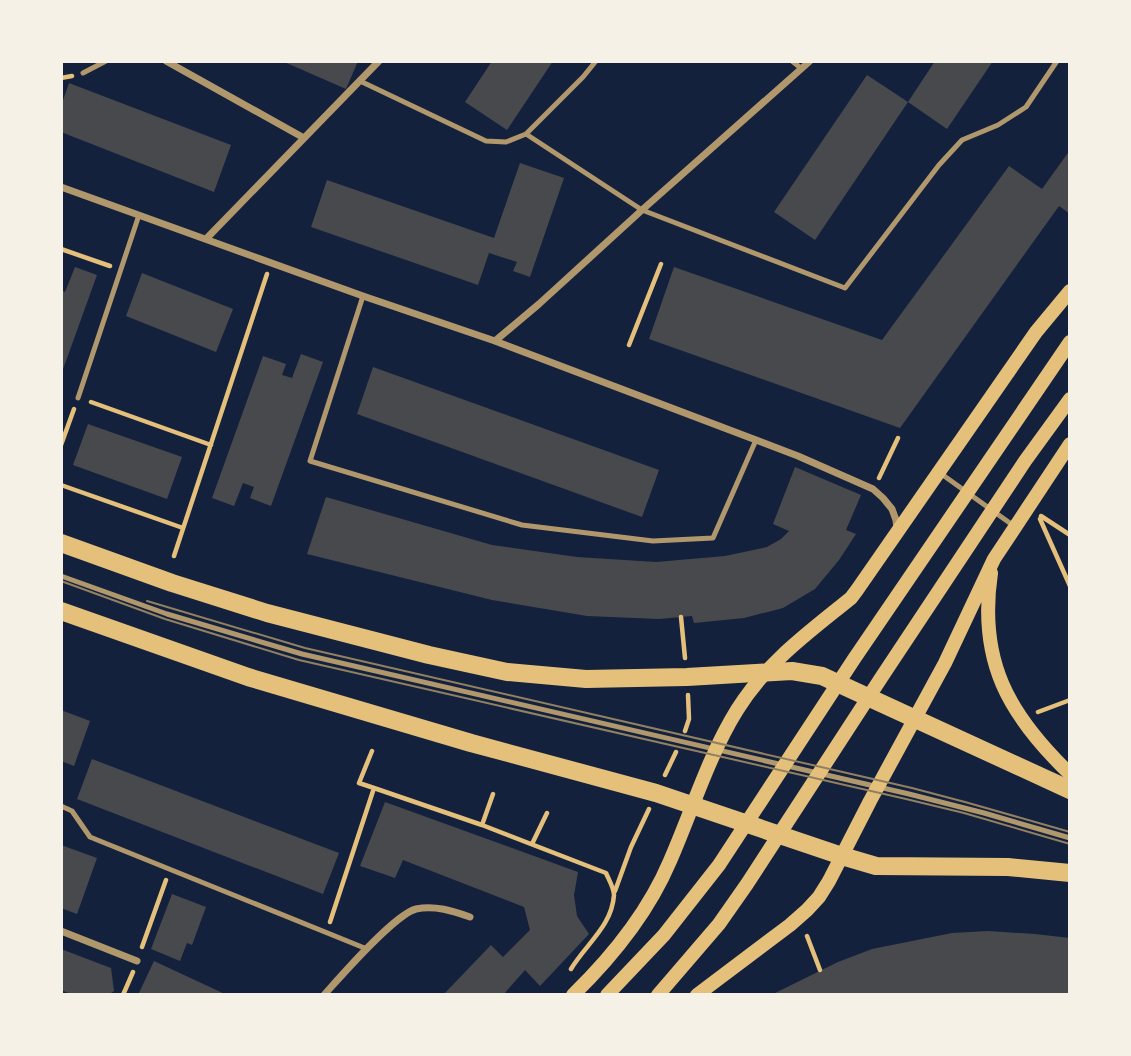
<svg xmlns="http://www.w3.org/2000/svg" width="1131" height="1056" font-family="'DM Sans',sans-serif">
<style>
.building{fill:#48494c}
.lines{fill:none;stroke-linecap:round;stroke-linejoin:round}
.path{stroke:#e5c07b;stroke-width:4.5}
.service{stroke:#b1986c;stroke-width:5}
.minor{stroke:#b1986c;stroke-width:7}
.secondary{stroke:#e5c07b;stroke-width:14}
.primary{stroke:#e5c07b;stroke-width:18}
.tram{stroke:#918062;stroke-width:2}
</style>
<rect width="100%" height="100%" fill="#14213d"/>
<!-- building -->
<path class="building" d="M282 61H358L346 89Z
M492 61H553L507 130 465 102Z
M935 61H993L947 129 908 102Z
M867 75 908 102 815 240 774 212Z
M69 83 231 145 214 192 61 132V106Z
M1070 150V214L1059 206 900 428 649 339 674 267 882 340 1009 166 1042 189Z
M520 163 564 178 530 277 513 271 517 262 489 253 478 285 311 227 327 180 494 238Z
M75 267 97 275 62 372 61 290 65 292Z
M142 273 233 309 216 352 126 316Z
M301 354 323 362 271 506 250 498 254 487 243 483 234 506 212 498 263 356 286 364 282 375 292 378Z
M373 367 659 470 642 517 357 414Z
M88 424 182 457 167 499 73 465Z
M795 467 861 495 846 530 856 534 839 560 815 589 783 608 744 618 694 623 692 616 659 619 587 616 492 600 307 554 326 497 492 545 577 557 656 562 725 556 767 547 781 539 789 531 773 524Z
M61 710 90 721 74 766 61 761Z
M92 759 339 853 323 894 77 799Z
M385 802 578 872 574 895 577 916 589 934 540 986 525 970 503 995H443L491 945 503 957 530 930 524 907 403 860 395 878 360 866Z
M61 845 97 858 77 914 61 908Z
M172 894 206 907 192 945 187 943 180 961 151 949Z
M988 931 1035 934 1070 938V995H771L838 962 872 949 952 933Z
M61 949 111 968 114 991 108 995H73L61 990Z
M154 961 227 995H138Z"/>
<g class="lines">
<!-- path -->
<path class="path" d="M61 78 72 76
M61 249 110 266
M629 345 661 264
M91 402 211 445
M61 445 74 409
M879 478 898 438
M61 485 183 528
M1041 516 1070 535
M1040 519 1070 586
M174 556 267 274
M681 617 685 658
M1038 712 1070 700
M685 731 689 719 688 695
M665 775 676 752
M374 788 482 825 606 873C609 880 614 888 614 895 612 926 586 944 571 969
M482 825 493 794
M532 844 547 813
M615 891 631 847 649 809
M330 922 374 788 359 783 372 751
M807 936 820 970
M142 947 166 880
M123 995 133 972"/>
<!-- service -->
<path class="service" d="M792 61 802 69
M83 73 106 61
M360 81 486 141 506 142 526 134 583 77 596 61
M526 134 642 210 845 288 939 165 962 140 998 125 1026 107 1057 61
M363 296 310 461 522 525 653 541 713 538 756 440
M78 398 139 215
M940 473 1014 526
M61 576 167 614 302 654 909 794 984 813 1070 838
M61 806 72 811 90 837 367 949"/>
<!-- minor -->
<path class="minor" d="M166 61 304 138
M61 187 363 296 495 341 798 456 873 489 883 498 892 509 896 520 897 530
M206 239 379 61
M495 341 539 304 642 210 810 61
M61 931 137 961
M324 995C342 975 394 915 416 909 435 905 453 911 470 917"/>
<!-- secondary -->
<path class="secondary" d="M991 573C978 661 1008 714 1070 774
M573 995C613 956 648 913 670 861 692 811 708 757 737 710 767 662 808 633 851 598L857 590 1036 332 1070 291
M607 995 664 935 719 865 854 659 1070 342
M658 995 719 924 747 884 881 678 1025 461 1070 399
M697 995 790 925 807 910 819 897 829 881 870 801 945 663 994 559 1070 444"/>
<!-- primary -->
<path class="primary" d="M61 543 172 583 267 613 429 655 507 672 586 679 687 677 792 671 822 676 1070 790
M61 611 248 677 471 743 656 793 842 856 876 866 1008 867 1070 873"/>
<!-- tram -->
<path class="tram" d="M61 581 165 619 299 660 906 799 964 813 1070 844
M147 601 305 648 912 788 965 802 1070 832"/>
</g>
<!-- border -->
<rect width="1131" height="1056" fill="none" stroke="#f6f1e7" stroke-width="126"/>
</svg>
